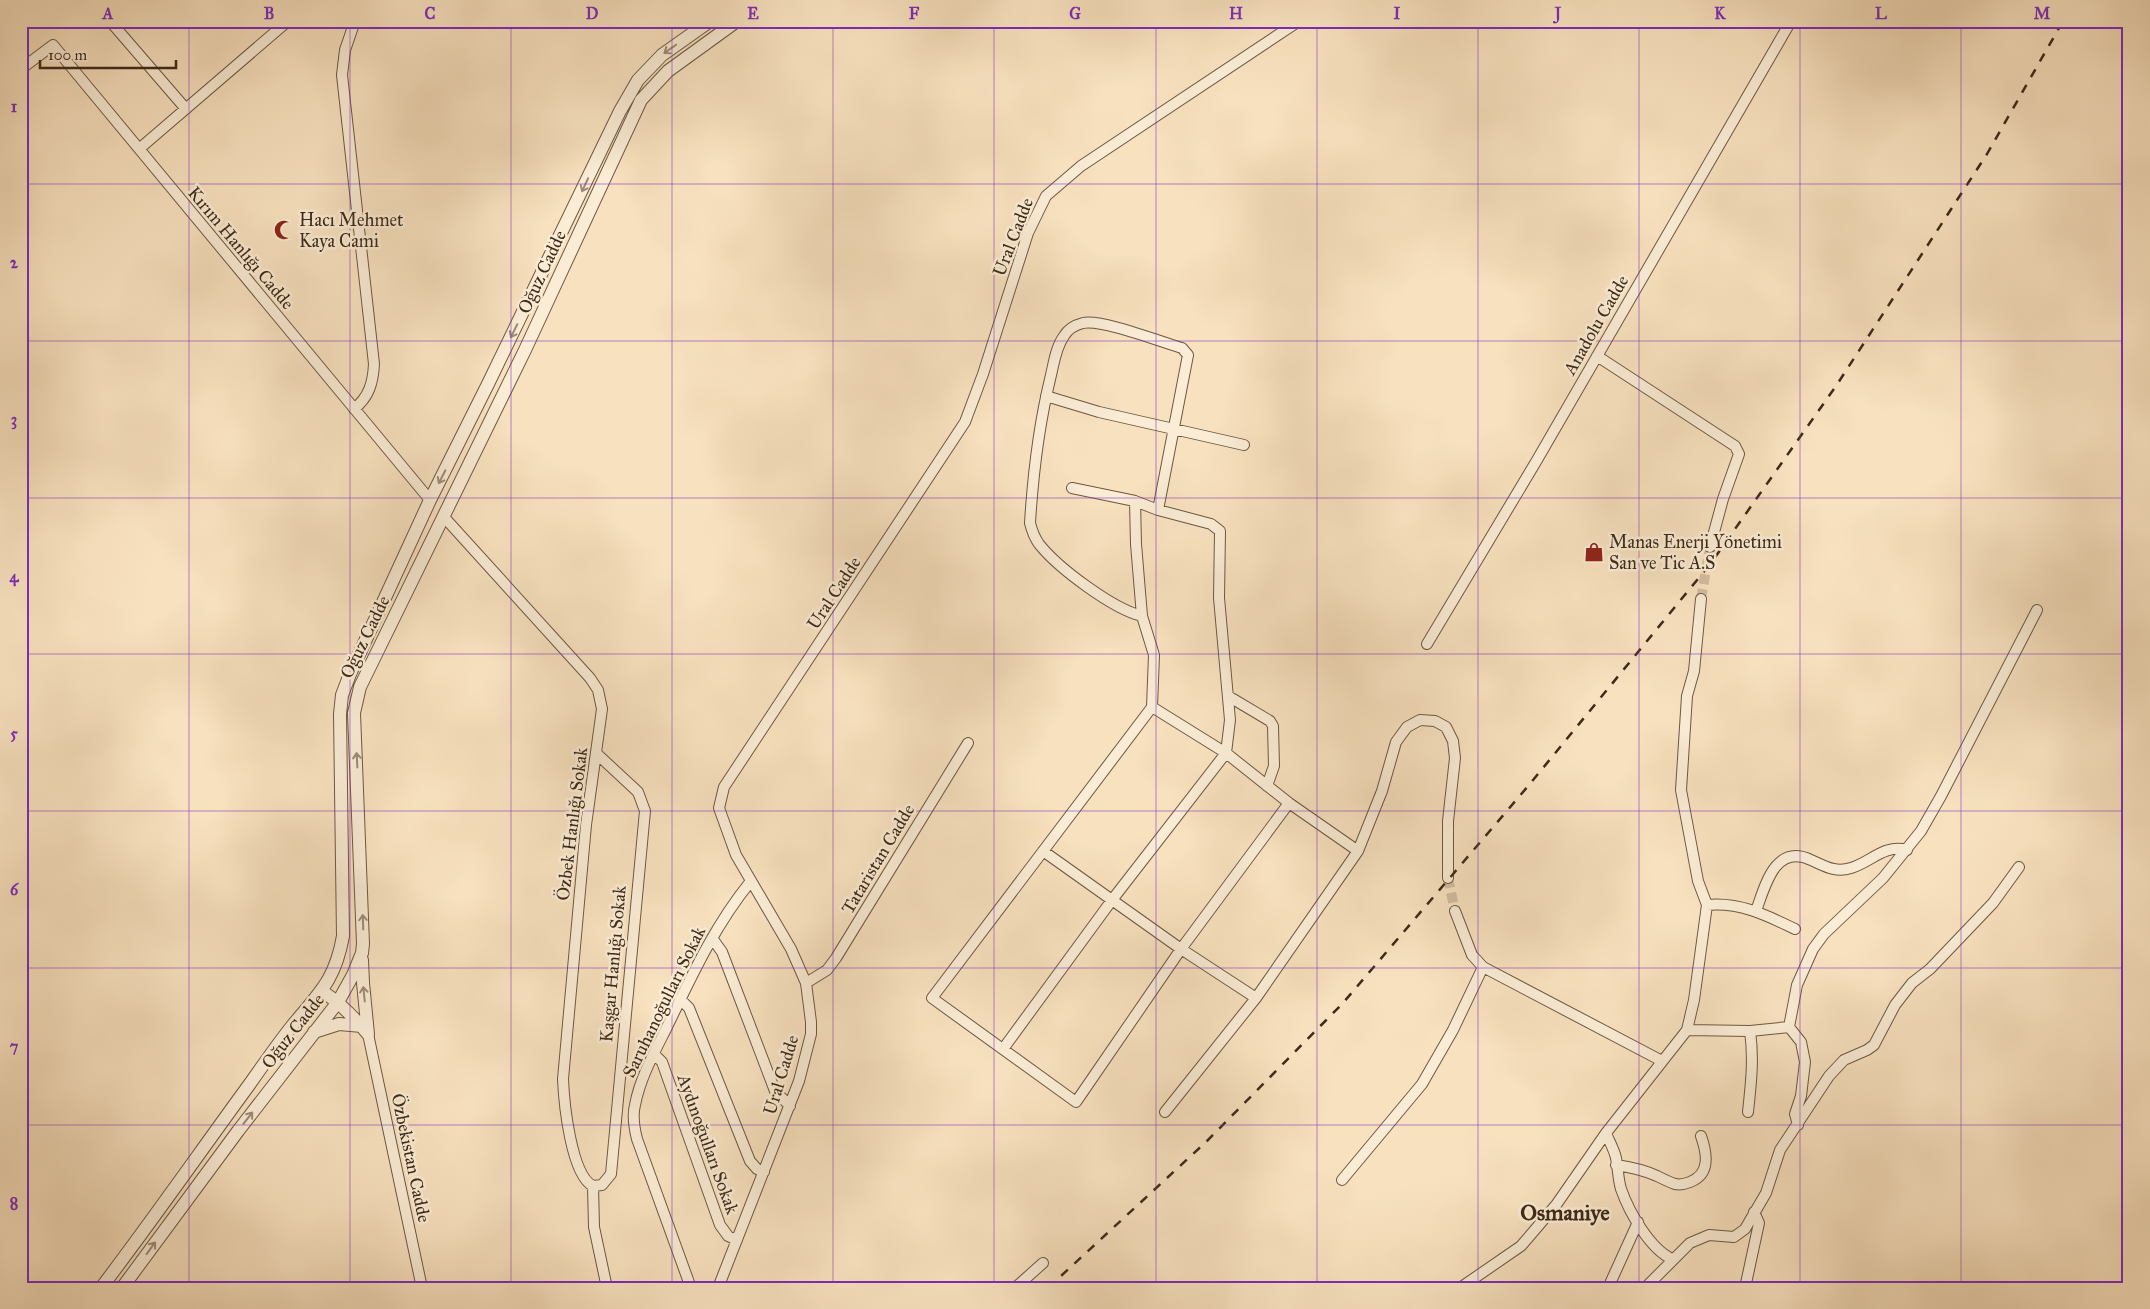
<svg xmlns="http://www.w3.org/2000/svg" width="2150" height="1309" font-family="'IM FELL Great Primer',serif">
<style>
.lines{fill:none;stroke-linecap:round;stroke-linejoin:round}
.minor-tunnel{stroke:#d3bc9e;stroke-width:10;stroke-dasharray:10 5;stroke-linecap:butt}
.minor-casing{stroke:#6c5842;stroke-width:12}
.tertiary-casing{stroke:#6c5842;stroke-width:14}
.minor{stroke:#faecd5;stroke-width:10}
.tertiary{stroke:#faecd5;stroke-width:12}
.rail{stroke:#3d2a18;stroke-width:2.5;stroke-dasharray:9 9;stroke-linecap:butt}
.oneway{stroke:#9c8b76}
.grid{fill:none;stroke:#7b2cbf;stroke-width:1;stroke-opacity:0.55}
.labels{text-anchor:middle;stroke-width:5;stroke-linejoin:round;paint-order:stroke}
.poi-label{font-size:18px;fill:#3d2a18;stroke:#faecd5;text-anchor:start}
.street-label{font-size:18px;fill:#3d2a18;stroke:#faecd5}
.district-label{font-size:22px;font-weight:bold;fill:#3d2a18;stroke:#faecd5}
.neatline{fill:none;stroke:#7b2cbf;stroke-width:2}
.grid-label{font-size:16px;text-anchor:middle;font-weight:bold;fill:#7b2cbf}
</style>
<rect width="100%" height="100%" fill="#f8e1bf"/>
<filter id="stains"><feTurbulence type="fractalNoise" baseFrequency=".004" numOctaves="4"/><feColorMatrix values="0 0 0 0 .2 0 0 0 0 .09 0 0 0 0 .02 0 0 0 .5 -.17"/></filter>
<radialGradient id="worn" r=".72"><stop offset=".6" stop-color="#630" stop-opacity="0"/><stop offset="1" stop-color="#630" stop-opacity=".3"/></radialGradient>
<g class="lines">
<!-- minor-tunnel -->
<path class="minor-tunnel" d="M1701 599 1710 547
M1448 878 1455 911"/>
<defs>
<path id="minor" d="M110 21 186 109
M21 69 53 45 430 500
M139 149 288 21
M1597 356 1735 446 1739 454 1723 499 1710 547
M1046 396 1099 412 1244 445
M354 409C369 397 373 383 374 364L342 75 345 50 355 21
M1135 501 1136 544 1142 616 1154 655 1152 707 932 998 1076 1102 1181 949 1289 803
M444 517 590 678 598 690 602 709 586 825 563 1079C564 1103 571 1175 593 1186
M1142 616C1113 609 1058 568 1039 544 1034 537 1032 531 1030 523 1033 473 1039 424 1051 375 1054 362 1056 347 1064 336 1068 329 1075 325 1083 323 1102 319 1161 342 1182 348L1188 355 1158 510
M1427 644 1537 460 1791 21
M1228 696 1270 721 1273 726 1274 766 1267 786
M1152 707 1226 753 1289 803 1358 851
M1043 851 1181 949 1256 998
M1707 905C1740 902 1766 915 1795 929
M1455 911 1472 955 1483 967 1662 1061
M1756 911C1765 886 1775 843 1811 860 1825 866 1835 873 1851 868 1871 862 1884 844 1907 850
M712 938 722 952 775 1091 790 1106
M806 983 827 970 836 958 968 743
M680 999 689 1008 750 1161 757 1169 764 1172
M1789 1027 1797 985 1813 949 1824 934 1883 878 1921 831 1941 796 2037 610
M1687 1030 1750 1031 1789 1027 1801 1042 1805 1062 1801 1096 1795 1114 1798 1125
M368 1034 422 1288
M1003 1049 1112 900 1226 753 1230 720 1219 598 1220 531 1211 524 1158 510 1135 501 1072 488
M654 1054 662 1062 720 1225 728 1236 737 1240
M1165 1112 1256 998 1358 851 1382 791 1396 742 1407 727 1420 720 1435 721 1446 727 1453 741 1455 758 1448 821V878
M1748 1112C1751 1084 1754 1059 1750 1031
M1606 1133C1609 1141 1614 1149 1616 1158 1618 1168 1618 1179 1621 1189 1629 1212 1650 1249 1672 1259
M1616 1165C1630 1167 1644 1170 1657 1176 1663 1179 1669 1182 1675 1184 1680 1185 1685 1184 1690 1182 1711 1174 1707 1153 1701 1136
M1342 1180 1422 1084 1453 1030 1483 967
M593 1186 602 1185 611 1174 645 811 638 792 596 753
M593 1186 594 1227 607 1288
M691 1288 637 1139C634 1127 632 1116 635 1105 640 1078 655 1051 667 1027 692 975 715 925 751 881
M718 1288 799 1081 811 1034V1022L806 983 791 949 736 855 719 808 724 787 965 422 983 374 1028 233 1046 196 1081 166 1299 21
M1015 1288 1043 1263
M1460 1288 1521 1246 1533 1232 1556 1205 1606 1133 1687 1030 1694 1000 1707 905 1698 881 1681 790 1687 696 1694 671 1701 599
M1608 1288 1638 1222
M1645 1288 1690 1243 1709 1235 1734 1237 1745 1229 1766 1193 1780 1150 1829 1076 1844 1060 1867 1050 1874 1045 1895 1005 1912 983 1930 969 1993 903 2019 867
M1745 1288 1759 1223 1754 1212"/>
<path id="tertiary" d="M362 960 363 983 368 1034
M322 991C340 1003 354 1017 368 1034
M314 1032 339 1024 362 1026
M101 1288C152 1221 200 1152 249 1085 263 1065 277 1045 292 1026 319 993 335 981 343 936L340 714 342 695 350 674 430 500 488 384 620 111 638 80 662 55 710 21
M122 1288 238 1131 338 1002 353 975 362 953 363 944 354 713 360 687 525 350 641 100 668 71 737 21"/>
</defs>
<!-- minor casing -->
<use href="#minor" class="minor-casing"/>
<!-- tertiary casing -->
<use href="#tertiary" class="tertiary-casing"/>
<!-- minor -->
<use href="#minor" class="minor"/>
<!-- tertiary -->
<use href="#tertiary" class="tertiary"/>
<!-- rail -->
<path class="rail" d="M1048 1288 1207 1141 1343 1003 1529 785 1711 563 1836 386 1987 154 2063 21"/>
</g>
<!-- one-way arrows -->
<defs><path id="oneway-shaft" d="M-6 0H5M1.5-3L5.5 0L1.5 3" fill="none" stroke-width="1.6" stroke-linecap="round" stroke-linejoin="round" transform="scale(1.25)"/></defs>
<g class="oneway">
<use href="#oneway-shaft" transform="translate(670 49) rotate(145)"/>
<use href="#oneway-shaft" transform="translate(585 185) rotate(115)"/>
<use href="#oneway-shaft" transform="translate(514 331) rotate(116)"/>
<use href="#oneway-shaft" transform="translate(442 477) rotate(117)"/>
<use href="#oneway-shaft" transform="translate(357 760) rotate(-93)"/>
<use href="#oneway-shaft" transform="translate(363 922) rotate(-92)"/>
<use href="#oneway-shaft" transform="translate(364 994) rotate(-96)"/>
<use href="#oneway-shaft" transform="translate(248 1118) rotate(-52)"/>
<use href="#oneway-shaft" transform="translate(151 1248) rotate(-54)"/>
</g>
<!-- grid -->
<path class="grid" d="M189 21V1288M350 21V1288M511 21V1288M672 21V1288M833 21V1288M994 21V1288M1156 21V1288M1317 21V1288M1478 21V1288M1639 21V1288M1800 21V1288M1961 21V1288M21 184H2129M21 341H2129M21 498H2129M21 654H2129M21 811H2129M21 968H2129M21 1125H2129"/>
<!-- icons -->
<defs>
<symbol id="mosque-bare" viewBox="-9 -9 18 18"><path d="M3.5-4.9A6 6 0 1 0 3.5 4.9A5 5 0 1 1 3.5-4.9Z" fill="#8f2418" stroke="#faecd5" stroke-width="2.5" paint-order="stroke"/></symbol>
<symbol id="shop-bare" viewBox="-9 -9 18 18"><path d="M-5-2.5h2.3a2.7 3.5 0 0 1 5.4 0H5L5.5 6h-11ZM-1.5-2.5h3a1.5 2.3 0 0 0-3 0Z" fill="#8f2418" stroke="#faecd5" stroke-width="2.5" paint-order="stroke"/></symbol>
</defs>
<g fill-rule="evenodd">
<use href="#mosque-bare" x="270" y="216" width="28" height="28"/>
<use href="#shop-bare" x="1580" y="538" width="28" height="28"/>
</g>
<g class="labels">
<!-- poi labels -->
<g class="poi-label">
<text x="299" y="226">Hacı Mehmet<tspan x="299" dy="21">Kaya Cami</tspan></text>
<text x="1609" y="548">Manas Enerji Yönetimi<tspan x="1609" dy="21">San ve Tic A.S</tspan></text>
</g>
<!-- street labels -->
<g class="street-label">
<text transform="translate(1013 237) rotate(-69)" y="6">Ural Cadde</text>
<text transform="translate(241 248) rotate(50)" y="6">Kırım Hanlığı Cadde</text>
<text transform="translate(542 272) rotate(-65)" y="6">Oğuz Cadde</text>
<text transform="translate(1596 325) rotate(-60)" y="6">Anadolu Cadde</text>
<text transform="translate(834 593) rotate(-57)" y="6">Ural Cadde</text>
<text transform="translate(365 637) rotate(-64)" y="6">Oğuz Cadde</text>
<text transform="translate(572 824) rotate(-83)" y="6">Özbek Hanlığı Sokak</text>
<text transform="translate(878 859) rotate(-59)" y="6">Tataristan Cadde</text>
<text transform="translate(613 964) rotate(-85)" y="6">Kaşgar Hanlığı Sokak</text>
<text transform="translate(664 1002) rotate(-64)" y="6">Saruhanoğulları Sokak</text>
<text transform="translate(293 1031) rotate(-52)" y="6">Oğuz Cadde</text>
<text transform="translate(781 1075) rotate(-73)" y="6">Ural Cadde</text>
<text transform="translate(708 1144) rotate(70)" y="6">Aydınoğulları Sokak</text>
<text transform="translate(411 1158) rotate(78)" y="6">Özbekistan Cadde</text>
</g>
<!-- district labels -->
<g class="district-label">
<text x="1565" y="1220">Osmaniye</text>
</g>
</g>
<!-- margin -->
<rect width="2150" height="1309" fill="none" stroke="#f8e1bf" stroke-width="55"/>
<!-- scale -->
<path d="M40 60v8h136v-8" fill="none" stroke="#3d2a18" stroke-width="2.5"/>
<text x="48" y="60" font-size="15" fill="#3d2a18" stroke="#faecd5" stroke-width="4" paint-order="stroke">100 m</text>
<rect x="28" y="28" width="2094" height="1254" class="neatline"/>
<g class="grid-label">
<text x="108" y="19">A</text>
<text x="269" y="19">B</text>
<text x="430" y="19">C</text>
<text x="592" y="19">D</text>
<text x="753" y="19">E</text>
<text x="914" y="19">F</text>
<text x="1075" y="19">G</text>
<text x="1236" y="19">H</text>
<text x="1397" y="19">I</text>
<text x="1558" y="19">J</text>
<text x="1720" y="19">K</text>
<text x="1881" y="19">L</text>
<text x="2042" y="19">M</text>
<text x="14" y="112">1</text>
<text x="14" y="268">2</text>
<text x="14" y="425">3</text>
<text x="14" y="582">4</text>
<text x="14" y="739">5</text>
<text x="14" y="895">6</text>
<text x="14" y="1052">7</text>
<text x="14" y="1209">8</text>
</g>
<rect width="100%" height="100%" filter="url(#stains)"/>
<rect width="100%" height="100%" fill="url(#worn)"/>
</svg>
